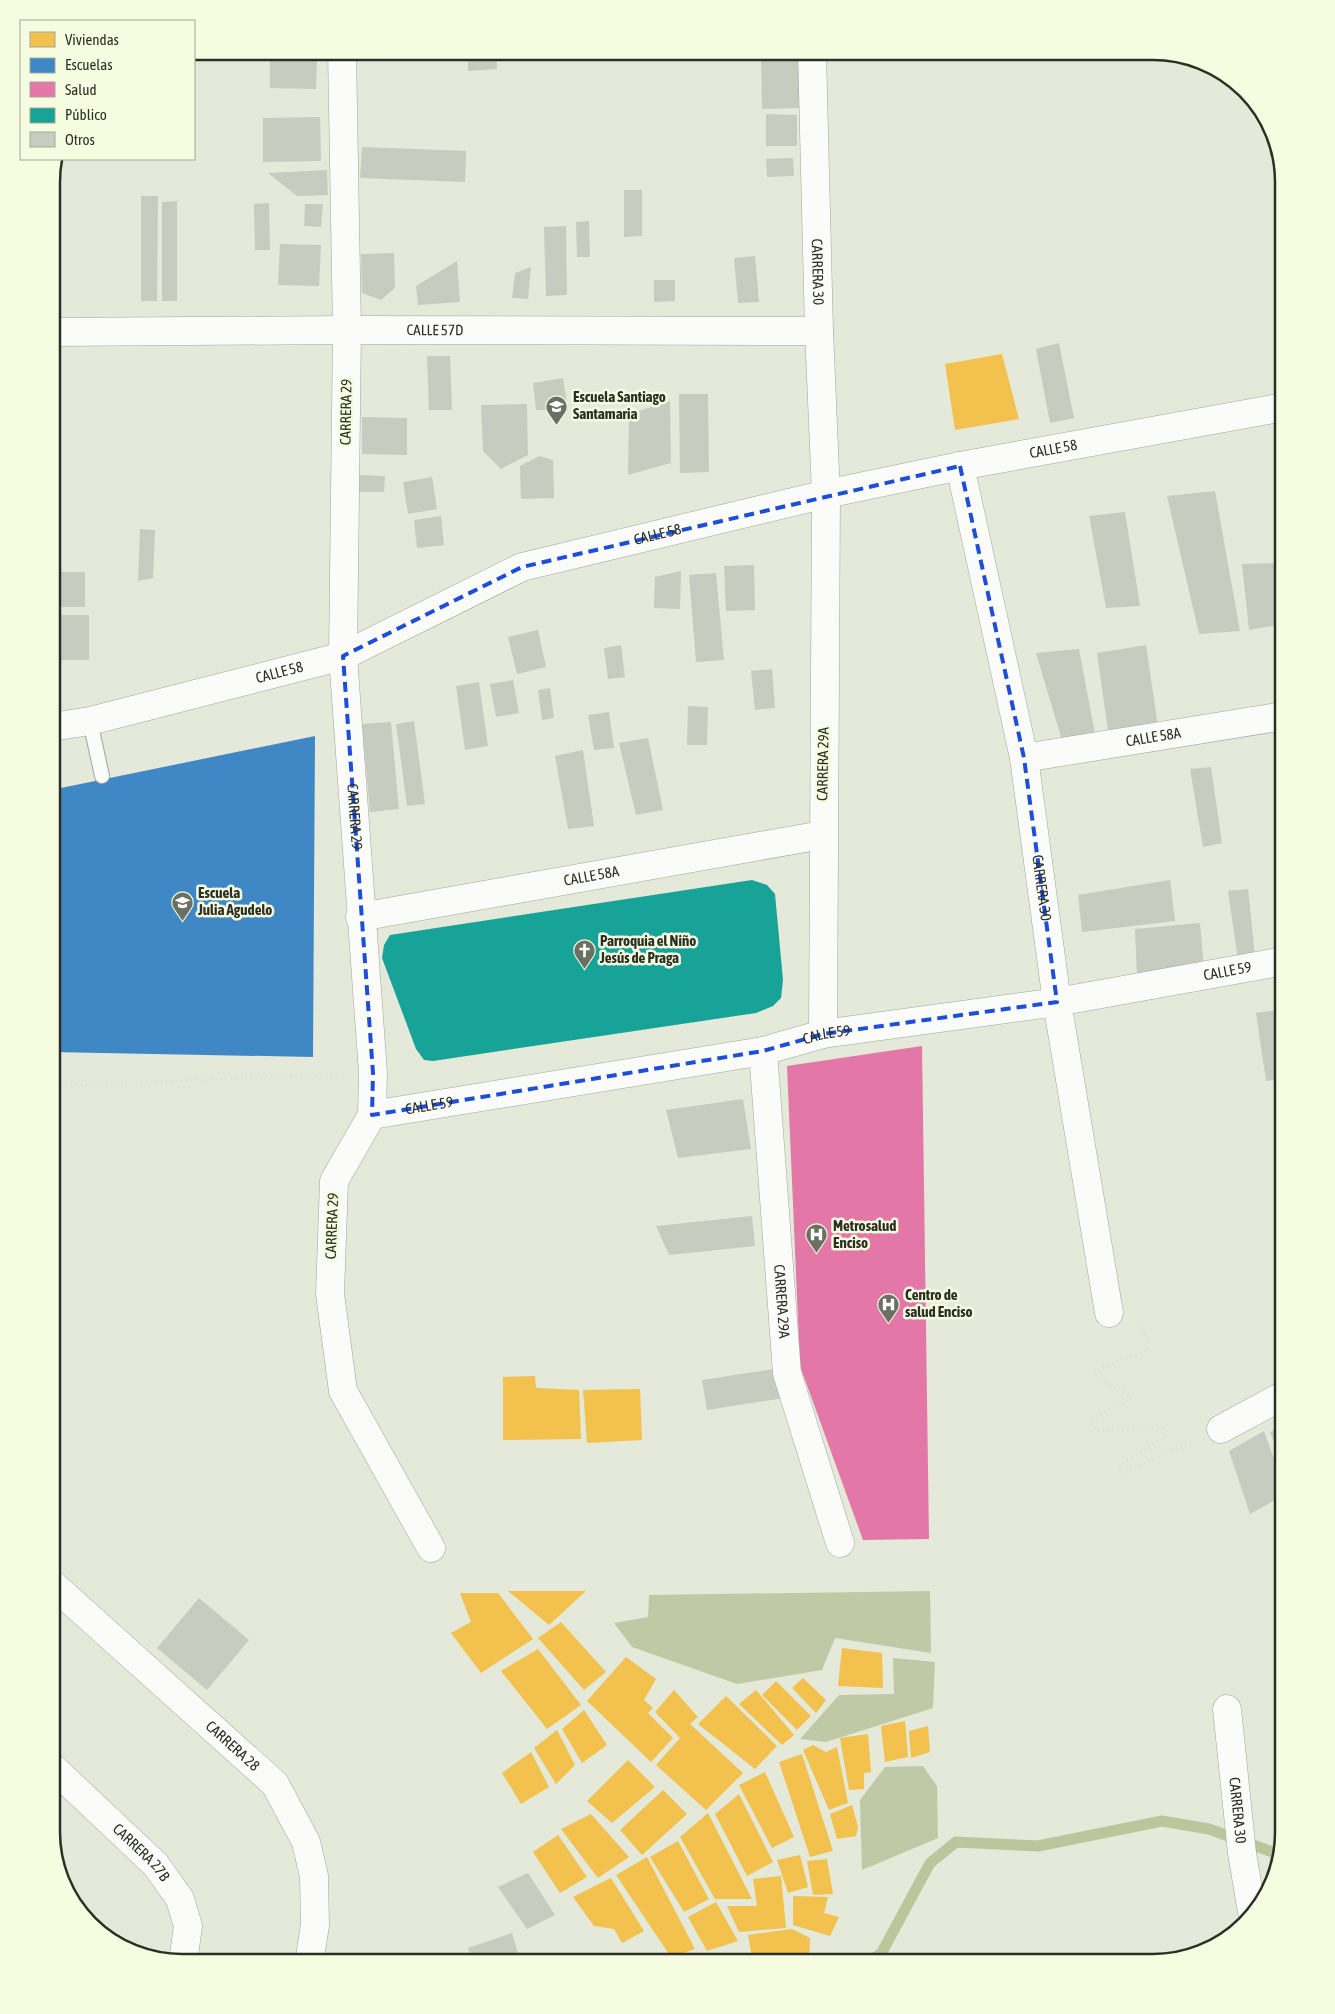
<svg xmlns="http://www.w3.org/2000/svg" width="1335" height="2014" font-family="'Asap Condensed',sans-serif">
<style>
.forest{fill:#c0c9a5}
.homes{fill:#f2c14e}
.schools{fill:#3f88c5}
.health{fill:#e377a8}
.public{fill:#17a398}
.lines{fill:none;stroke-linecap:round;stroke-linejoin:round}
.stream{stroke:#bcc69c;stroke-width:11}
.building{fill:#c8ccc0}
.lane-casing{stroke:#a2a599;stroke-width:16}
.street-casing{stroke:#a2a599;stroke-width:29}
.secondary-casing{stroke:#a2a599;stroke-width:29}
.path{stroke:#dddeda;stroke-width:3;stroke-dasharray:1 4;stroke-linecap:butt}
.lane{stroke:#fbfcf9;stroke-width:14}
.street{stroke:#fbfcf9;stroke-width:28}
.secondary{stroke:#fbfcf9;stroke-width:28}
.marked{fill:none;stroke:#1d4ed8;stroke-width:4;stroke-dasharray:10 6;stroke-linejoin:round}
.labels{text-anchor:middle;stroke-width:5;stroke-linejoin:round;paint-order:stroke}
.street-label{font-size:15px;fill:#2c2f24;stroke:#f5fce0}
.poi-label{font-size:15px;font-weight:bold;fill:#2c2f24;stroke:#f5fce0;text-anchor:start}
.rim{fill:none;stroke:#2c2f24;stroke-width:2.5}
</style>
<rect width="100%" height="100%" fill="#e4e9d9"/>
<!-- forest -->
<path class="forest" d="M930 1591 931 1653 835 1638 822 1670 737 1684 632 1647 614 1623 648 1617 649 1595Z
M893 1658 935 1662 933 1708 826 1742 800 1739 839 1695 894 1694Z
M923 1766 937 1786 938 1838 862 1870 860 1800 885 1767Z"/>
<!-- homes -->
<path class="homes" d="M1002 354 1019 419 955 430 945 364Z
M535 1376 536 1388 579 1390 581 1439 503 1440V1377Z
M640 1389 642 1440 587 1443 583 1390Z
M508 1591H586L549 1625Z
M460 1593H498L533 1639 481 1673 451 1633 471 1622Z
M561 1622 606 1672 584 1690 538 1638Z
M842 1648 882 1653 883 1688 838 1686Z
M538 1649 581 1705 547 1729 501 1671Z
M626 1657 656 1679 644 1700 653 1708 648 1713 673 1738 651 1762 587 1701Z
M803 1678 826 1700 816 1713 792 1688Z
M776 1681 811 1716 797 1730 762 1695Z
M674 1690 698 1717 690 1724 743 1773 706 1810 656 1765 680 1738 655 1712Z
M756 1690 794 1735 782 1745 739 1704Z
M726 1696 777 1746 755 1769 698 1724Z
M584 1710 607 1745 582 1763 562 1729Z
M905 1721 908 1757 885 1762 881 1726Z
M928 1726 930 1752 911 1758 909 1731Z
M557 1730 575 1765 556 1784 534 1748Z
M868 1734 871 1772 864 1773V1789L849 1790 840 1738Z
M813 1745 826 1752 837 1747 848 1803 829 1810 803 1750Z
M531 1752 549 1787 521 1804 502 1773Z
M802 1754 833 1851 810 1857 779 1762Z
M628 1760 655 1787 612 1823 587 1801Z
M765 1772 794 1837 772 1848 739 1785Z
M663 1790 687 1814 642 1855 620 1830Z
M739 1794 773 1862 747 1876 715 1814Z
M852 1805 858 1827 856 1836 837 1839 830 1814Z
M708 1813 752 1899H715L680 1837Z
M591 1814 629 1857 598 1878 561 1829Z
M558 1835 587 1877 560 1893 533 1852Z
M678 1841 709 1899 684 1912 650 1857Z
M800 1855 808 1887 788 1893 777 1860Z
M647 1857 695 1949 671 1957 616 1875Z
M827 1859 833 1894 813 1895 807 1861Z
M781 1876 786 1928 739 1932 727 1906H757L753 1879Z
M611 1878 644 1931 622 1943 614 1929 594 1926 573 1897Z
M793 1896 828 1897 824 1913 839 1917 830 1936 793 1925Z
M716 1902 738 1941 707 1951 688 1917Z
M792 1929 810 1938 809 1963H753L748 1935Z
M747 1954 748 1963H711V1962Z"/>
<!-- schools -->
<path class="schools" d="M315 736 313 1057 51 1052V790Z"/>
<!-- health -->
<path class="health" d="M922 1046 929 1539 863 1540 800 1366 787 1066Z"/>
<!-- public -->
<path class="public" d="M752 880 767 885 775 894 783 980 781 998 773 1006 756 1013 433 1061 424 1060 416 1049 382 958 384 945 390 935Z"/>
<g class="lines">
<!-- stream -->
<path class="stream" d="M867 1963 881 1954 930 1863 956 1842 1038 1846 1162 1821 1209 1829 1278 1854"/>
</g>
<!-- building -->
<path class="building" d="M468 51H496L497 69 468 71Z
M761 53H800V108L762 109Z
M270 57H317L316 89 270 88Z
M766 114 797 115V146H766Z
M320 117 321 161 263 162V118Z
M362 147 466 151 465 182 360 178Z
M793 158 794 176 767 177 766 159Z
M327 170 328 195 297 196 268 173Z
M624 190H642V236L624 237Z
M141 196H158L157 301H141Z
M177 201V301H162V202Z
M269 203 270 250H255L254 204Z
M305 204H323L321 227 304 226Z
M589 221 590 257H577L576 222Z
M566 226 567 295 546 296 544 227Z
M280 244 321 245 319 286 278 285Z
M394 253 395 288 381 300 362 293 361 254Z
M755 256 759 302 738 303 734 258Z
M457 261 460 302 418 305 416 286Z
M531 267 528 299 512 298 515 273Z
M654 280H675V301L654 302Z
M1059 343 1074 418 1050 423 1036 349Z
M427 356H450L452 410H429Z
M563 378 568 410H536L533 383Z
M679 394H708L709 472 680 473Z
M670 401 671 463 628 475 629 414Z
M527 404 528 455 501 469 483 451 481 405Z
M362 417 407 418V455L362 454Z
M539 456 553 460 554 498 521 499 520 466Z
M359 475 385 476 384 492H359Z
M432 477 437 509 408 514 403 482Z
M1215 491 1240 631 1199 634 1167 496Z
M1125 512 1140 606 1106 608 1089 516Z
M441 516 444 545 417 548 414 520Z
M140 529 155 530 153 578 138 581Z
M1279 563 1284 596V624L1249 630 1242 564Z
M754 565 755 610 726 611 724 566Z
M681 571 680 609 654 608 655 577Z
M51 572H85V607H51Z
M716 573 724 660 696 662 689 575Z
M53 615H89V660H53Z
M538 630 546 667 517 674 508 637Z
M621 645 625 677 608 679 604 648Z
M1146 645 1158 726 1109 738 1097 653Z
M1079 649 1096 739 1064 747 1036 653Z
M772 669 775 708 755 710 751 671Z
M513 680 519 713 496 717 490 684Z
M479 682 488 746 465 750 456 686Z
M550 688 554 718 542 720 538 690Z
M688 706 708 707 707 745H687Z
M609 712 614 748 594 750 588 715Z
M414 721 425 804 407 806 396 724Z
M391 722 399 809 370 812 362 724Z
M648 738 663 810 636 815 619 743Z
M583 750 594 826 568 829 555 756Z
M1211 767 1222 843 1203 847 1190 769Z
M1170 880 1175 921 1082 932 1078 895Z
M1248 889 1255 956 1238 960 1228 891Z
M1200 923 1204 969 1137 977 1135 929Z
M1284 1009V1079L1266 1081 1256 1013Z
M743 1099 751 1149 678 1158 666 1110Z
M752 1216 755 1246 669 1255 656 1226Z
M780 1368 784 1398 707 1410 702 1380Z
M1284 1424V1466L1270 1432Z
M1264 1431 1284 1487V1495L1250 1514 1229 1451Z
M199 1598 249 1640 207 1690 157 1648Z
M528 1873 555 1915 527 1929 498 1887Z
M512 1933 521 1963H473L468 1948Z"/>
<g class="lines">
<defs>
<path id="lane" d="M90 721 102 776"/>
<g id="street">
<path id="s1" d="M342 51 347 330 343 656 373 1073 372 1115 334 1181 330 1294 343 1391 431 1548"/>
<path id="s2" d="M812 51 819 331 826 494 823 1034"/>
<path id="s3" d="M51 332 347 330 819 331"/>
<path id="s4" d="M960 466 1024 758 1057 1002 1109 1313"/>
<path id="s5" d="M1024 758 1284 716"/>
<path id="s6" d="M360 917 822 835"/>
<path id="s7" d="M763 1051 787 1373 840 1543"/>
<path id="s8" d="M372 1115 763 1051 823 1034 1057 1002 1284 961"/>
<path d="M1221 1429 1284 1395"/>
<path id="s9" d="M51 1583 275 1784 306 1842 314 1876 315 1925 309 1963"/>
<path id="s10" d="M1227 1709 1242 1853 1252 1912"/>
<path id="s11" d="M51 1766 156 1865 180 1899 188 1926 183 1962"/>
</g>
<g id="secondary">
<path id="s12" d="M51 727 90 721 343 656 522 567 826 494 960 466 1284 407"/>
</g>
</defs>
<!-- lane casing -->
<use href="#lane" class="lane-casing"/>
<!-- street casing -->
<use href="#street" class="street-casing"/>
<!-- secondary casing -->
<use href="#secondary" class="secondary-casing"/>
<!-- path -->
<path class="path" d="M51 1086 341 1074
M1138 1327 1149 1339V1349L1101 1369 1095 1375 1098 1379 1131 1396 1129 1401 1093 1418 1091 1422 1097 1431 1164 1428 1167 1432 1164 1438 1121 1464 1118 1468 1120 1473 1191 1442"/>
<!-- lane -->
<use href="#lane" class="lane"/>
<!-- street -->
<use href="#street" class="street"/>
<!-- secondary -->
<use href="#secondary" class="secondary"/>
</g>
<!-- marked area -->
<path class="marked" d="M960 466 1024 758 1057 1002 823 1034 763 1051 372 1115 373 1073 343 656 522 567Z"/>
<!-- icons -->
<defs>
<symbol id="school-pin" viewBox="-11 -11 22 30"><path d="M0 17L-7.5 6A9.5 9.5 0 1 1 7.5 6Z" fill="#6c7063" stroke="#f5fce0"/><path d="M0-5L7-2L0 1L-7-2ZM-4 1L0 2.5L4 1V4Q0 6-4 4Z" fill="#fff"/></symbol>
<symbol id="university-pin" viewBox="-11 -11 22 30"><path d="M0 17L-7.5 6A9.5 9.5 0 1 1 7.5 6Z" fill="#6c7063" stroke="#f5fce0"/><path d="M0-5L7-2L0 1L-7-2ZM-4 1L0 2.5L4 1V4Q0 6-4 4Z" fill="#fff"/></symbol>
<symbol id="church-pin" viewBox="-11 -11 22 30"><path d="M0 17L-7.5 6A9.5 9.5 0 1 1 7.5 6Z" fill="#6c7063" stroke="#f5fce0"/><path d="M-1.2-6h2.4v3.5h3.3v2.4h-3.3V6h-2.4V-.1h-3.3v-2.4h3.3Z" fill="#fff"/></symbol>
<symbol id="hospital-pin" viewBox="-11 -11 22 30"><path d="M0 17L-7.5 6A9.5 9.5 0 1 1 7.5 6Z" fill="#6c7063" stroke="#f5fce0"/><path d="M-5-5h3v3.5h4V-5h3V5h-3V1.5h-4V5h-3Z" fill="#fff"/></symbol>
</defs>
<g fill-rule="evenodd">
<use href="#school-pin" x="544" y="394" width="25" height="34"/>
<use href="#university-pin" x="170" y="890" width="25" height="34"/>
<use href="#church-pin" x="572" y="938" width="25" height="34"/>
<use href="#hospital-pin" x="804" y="1222" width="25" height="34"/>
<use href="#hospital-pin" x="876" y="1292" width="25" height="34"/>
</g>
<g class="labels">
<!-- street labels -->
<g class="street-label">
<text dy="5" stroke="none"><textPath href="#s2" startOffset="221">CARRERA 30</textPath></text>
<text dy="5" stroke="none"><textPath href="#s3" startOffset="384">CALLE 57D</textPath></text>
<text transform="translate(346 412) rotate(-89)" y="5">CARRERA 29</text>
<text dy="5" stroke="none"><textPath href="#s12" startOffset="1045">CALLE 58</textPath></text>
<text dy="5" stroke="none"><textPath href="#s12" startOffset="640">CALLE 58</textPath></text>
<text dy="5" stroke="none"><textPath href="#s12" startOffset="235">CALLE 58</textPath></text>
<text dy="5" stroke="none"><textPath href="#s5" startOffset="131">CALLE 58A</textPath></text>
<text transform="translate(823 764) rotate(-89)" y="5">CARRERA 29A</text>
<text dy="5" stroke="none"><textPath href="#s1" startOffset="766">CARRERA 29</textPath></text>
<text dy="5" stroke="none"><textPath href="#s6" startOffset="235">CALLE 58A</textPath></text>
<text dy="5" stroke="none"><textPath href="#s4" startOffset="430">CARRERA 30</textPath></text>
<text dy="5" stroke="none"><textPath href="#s8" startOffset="868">CALLE 59</textPath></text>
<text dy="5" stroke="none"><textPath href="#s8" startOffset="462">CALLE 59</textPath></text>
<text dy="5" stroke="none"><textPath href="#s8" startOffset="58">CALLE 59</textPath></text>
<text transform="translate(332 1226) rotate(-88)" y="5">CARRERA 29</text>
<text dy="5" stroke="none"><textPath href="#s7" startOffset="251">CARRERA 29A</textPath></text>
<text dy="5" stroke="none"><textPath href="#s9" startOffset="244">CARRERA 28</textPath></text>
<text dy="5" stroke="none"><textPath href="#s10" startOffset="102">CARRERA 30</textPath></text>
<text dy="5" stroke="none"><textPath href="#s11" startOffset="125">CARRERA 27B</textPath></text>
</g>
<!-- poi labels -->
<g class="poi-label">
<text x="573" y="402">Escuela Santiago<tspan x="573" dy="17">Santamaria</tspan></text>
<text x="198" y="898">Escuela<tspan x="198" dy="17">Julia Agudelo</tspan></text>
<text x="600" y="946">Parroquia el Niño<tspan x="600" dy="17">Jesús de Praga</tspan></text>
<text x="833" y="1231">Metrosalud<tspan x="833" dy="17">Enciso</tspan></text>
<text x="905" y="1300">Centro de<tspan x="905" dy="17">salud Enciso</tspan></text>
</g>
</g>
<!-- crop -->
<path d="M0 0H1335V2014H0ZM182 60H1153A122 122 0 0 1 1275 182V1832A122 122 0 0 1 1153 1954H182A122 122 0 0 1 60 1832V182A122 122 0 0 1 182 60Z" fill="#f5fce0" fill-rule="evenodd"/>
<path class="rim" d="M182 60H1153A122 122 0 0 1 1275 182V1832A122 122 0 0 1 1153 1954H182A122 122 0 0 1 60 1832V182A122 122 0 0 1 182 60Z"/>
<!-- legend -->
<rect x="20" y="20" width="175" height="140" fill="#f5fce0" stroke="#a5aa95"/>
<rect x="30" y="32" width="25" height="15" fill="#f2c14e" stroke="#a5aa95"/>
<text x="65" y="45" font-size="15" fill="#2c2f24">Viviendas</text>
<rect x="30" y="58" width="25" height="15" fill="#3f88c5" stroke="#a5aa95"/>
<text x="65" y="70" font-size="15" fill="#2c2f24">Escuelas</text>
<rect x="30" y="82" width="25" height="15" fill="#e377a8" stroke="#a5aa95"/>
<text x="65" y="95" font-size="15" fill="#2c2f24">Salud</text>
<rect x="30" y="108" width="25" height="15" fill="#17a398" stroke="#a5aa95"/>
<text x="65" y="120" font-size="15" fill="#2c2f24">Público</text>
<rect x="30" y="132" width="25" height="15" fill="#c8ccc0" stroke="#a5aa95"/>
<text x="65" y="145" font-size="15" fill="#2c2f24">Otros</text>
</svg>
